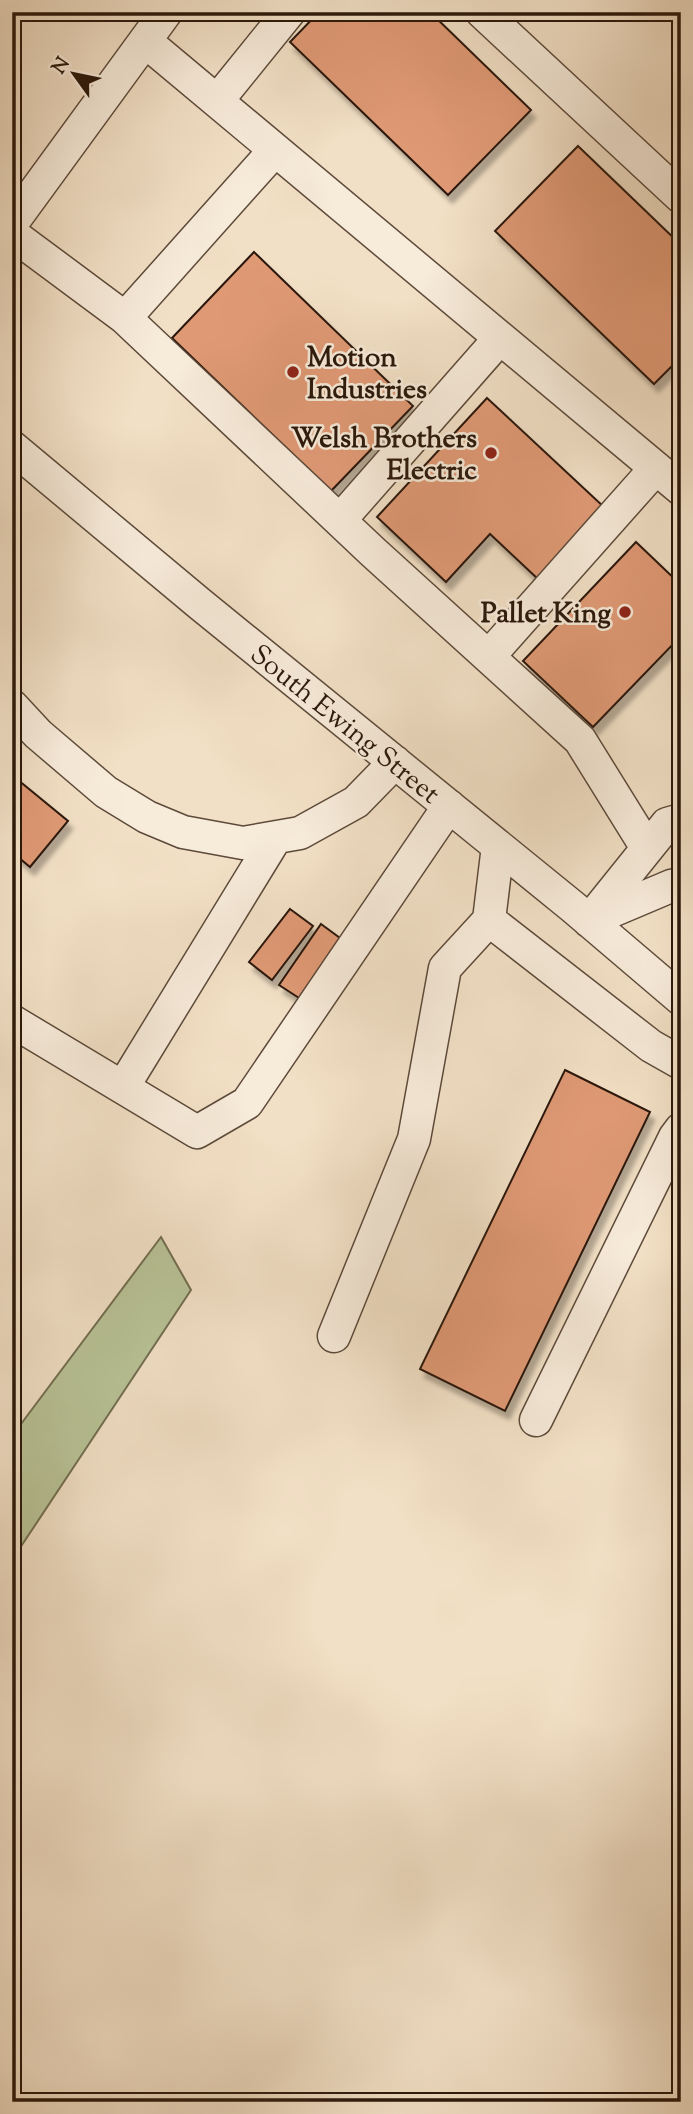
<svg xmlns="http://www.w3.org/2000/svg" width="693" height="2114" font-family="'Sorts Mill Goudy',serif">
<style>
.green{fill:#b8c397;stroke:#726e51;stroke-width:2}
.building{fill:#df9974;stroke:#2b180b;stroke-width:2;filter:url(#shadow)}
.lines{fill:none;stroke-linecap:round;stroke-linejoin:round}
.minor-casing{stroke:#5d4a3a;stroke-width:35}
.minor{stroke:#f7ebda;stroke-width:32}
.poi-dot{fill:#8f2418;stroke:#f7ebda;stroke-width:2.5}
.labels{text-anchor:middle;stroke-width:5;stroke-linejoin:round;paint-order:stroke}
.poi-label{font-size:28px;font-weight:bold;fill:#2b180b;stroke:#f7ebda;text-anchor:end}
.street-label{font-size:28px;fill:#2b180b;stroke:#f7ebda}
</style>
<defs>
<filter id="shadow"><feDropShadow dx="4.5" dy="8" stdDeviation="2" flood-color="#0004"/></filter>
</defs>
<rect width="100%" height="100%" fill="#f2e0c6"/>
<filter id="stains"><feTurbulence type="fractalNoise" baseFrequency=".00286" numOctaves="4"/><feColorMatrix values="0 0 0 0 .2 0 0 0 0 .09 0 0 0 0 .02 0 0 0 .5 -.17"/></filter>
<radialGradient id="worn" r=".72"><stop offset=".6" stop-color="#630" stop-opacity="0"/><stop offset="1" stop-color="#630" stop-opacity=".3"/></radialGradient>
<!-- green -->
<path class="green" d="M161 1237 191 1290 12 1560V1436Z"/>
<!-- building -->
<path class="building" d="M319 12H430L531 110 448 195 290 42Z
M578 146 681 245V357L654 384 495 231Z
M254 252 413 406 331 491 172 338Z
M487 398 605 508 539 580 490 534 446 582 377 517Z
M636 542 681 585V641L678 639 593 727 523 661Z
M12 775 68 821 30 867 12 852Z
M290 909 313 926 272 980 249 962Z
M321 924 340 938 299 998 279 985Z
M565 1070 650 1112 505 1411 420 1369Z"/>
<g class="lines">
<defs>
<path id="minor" d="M482 12 681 197
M145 41 681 489
M217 101 289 12
M12 223 166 12
M12 234 125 318 373 552 580 740 647 848
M125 318 275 150
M12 447 200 604 573 907 681 999
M340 520 500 338
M489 656 656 468
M12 706 38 734 106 792 147 817 183 832 243 843 300 833 356 802 395 762
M498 846 489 920 651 1046 681 1063
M593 919 671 886 681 884
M589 921 667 824 681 820
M12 1021 197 1132 247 1103 449 806
M123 1087 276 837
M334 1336 414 1139 445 968 489 920
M536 1420 675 1137 681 1129"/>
</defs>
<!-- minor casing -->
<use href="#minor" class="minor-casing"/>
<!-- minor -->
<use href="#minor" class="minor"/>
</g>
<!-- markers -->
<g class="poi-dot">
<circle cx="293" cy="372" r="7"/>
<circle cx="491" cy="453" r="7"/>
<circle cx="625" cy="612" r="7"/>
</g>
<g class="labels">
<!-- poi labels -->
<g class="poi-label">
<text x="307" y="366" text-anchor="start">Motion<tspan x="307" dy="32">Industries</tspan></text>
<text x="477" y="447">Welsh Brothers<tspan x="477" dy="32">Electric</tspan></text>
<text x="611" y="622">Pallet King</text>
</g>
<!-- street labels -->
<g class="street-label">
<text transform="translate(346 723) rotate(39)" y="10">South Ewing Street</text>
</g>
</g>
<!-- margin -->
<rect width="693" height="2114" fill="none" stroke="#f2e0c6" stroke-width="42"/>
<rect x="14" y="14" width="665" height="2086" fill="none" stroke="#2b180b" stroke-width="3.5"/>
<rect x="21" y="21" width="651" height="2072" fill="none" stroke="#2b180b" stroke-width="2"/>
<!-- north arrow -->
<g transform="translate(74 74) rotate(303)" stroke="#f7ebda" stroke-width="5" paint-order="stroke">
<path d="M0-5L12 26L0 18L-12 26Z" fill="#2b180b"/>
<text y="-10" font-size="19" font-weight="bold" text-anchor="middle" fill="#2b180b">N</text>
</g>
<rect width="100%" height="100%" filter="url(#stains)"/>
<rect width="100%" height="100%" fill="url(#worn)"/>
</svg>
